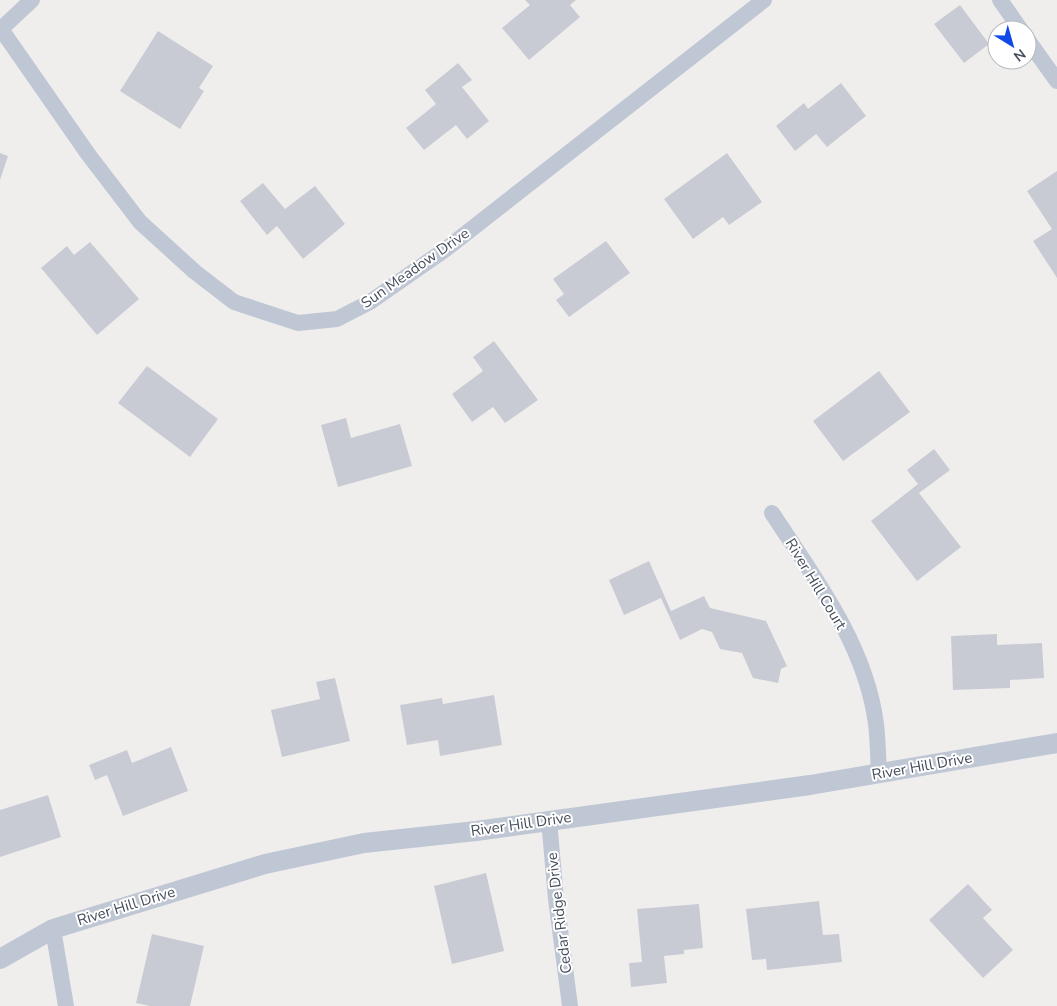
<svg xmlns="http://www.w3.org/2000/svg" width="1057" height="1006" font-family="'Nunito Sans',sans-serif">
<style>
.building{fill:#c9cbd4}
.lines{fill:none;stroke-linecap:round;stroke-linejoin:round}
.minor{stroke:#c0c7d4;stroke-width:16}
.tertiary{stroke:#c0c7d4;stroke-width:20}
.labels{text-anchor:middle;stroke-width:4;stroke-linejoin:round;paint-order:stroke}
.street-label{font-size:15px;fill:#454d5c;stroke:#fff}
</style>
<rect width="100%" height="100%" fill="#f0eeed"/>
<!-- building -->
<path class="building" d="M525 0H576L570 5 580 17 529 60 502 28 530 5Z
M960 5 989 44 964 63 934 24Z
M158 31 213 66 199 88 204 91 180 129 120 91Z
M458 63 472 80 462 87 489 121 467 139 456 125 424 150 406 128 436 104 425 90Z
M841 83 866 116 827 147 816 134 795 151 776 126 804 103 808 109Z
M0 153 8 156 0 180Z
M727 153 762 202 729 225 723 217 693 239 664 199Z
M1057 171V278L1033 241 1052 229 1027 191Z
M263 183 285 209 315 186 345 224 303 259 277 226 267 235 240 201Z
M606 241 630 273 569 317 556 300 564 294 553 279Z
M90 242 139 299 97 335 41 268 67 246 74 255Z
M494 341 538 400 505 423 493 407 472 422 452 394 483 371 473 357Z
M147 366 218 419 190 457 118 403Z
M879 371 910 412 843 461 813 421Z
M346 418 351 438 400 424 412 466 338 487 321 425Z
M934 449 950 470 919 493 961 547 917 581 871 521 918 484 907 470Z
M649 561 671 611 704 596 710 608 766 621 787 666 781 669 778 683 753 678 742 653 720 649 712 632 702 629 680 640 661 598 624 615 609 580Z
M997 634V645L1042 643 1044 678 1010 680V688L953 690 951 636Z
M335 678 350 741 282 757 271 710 320 699 316 682Z
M494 695 502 745 440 756 438 740 407 745 400 705 442 698 443 704Z
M171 747 188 791 123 816 107 775 95 780 89 765 127 750 132 763Z
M48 795 61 837 0 857V810Z
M486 873 504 951 452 964 434 886Z
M968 884 992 910 983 918 1013 950 983 978 929 920Z
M819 901 823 935 839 934 842 962 767 970 766 959 752 960 746 909Z
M699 904 703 948 684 950V954L664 956 667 983 631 987 629 963 642 962 637 909Z
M152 934 204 946 190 1006H150L136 1003Z"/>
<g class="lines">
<!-- minor -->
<path class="minor" d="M1000 0 1021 30
M1 29 88 154 140 222 195 272 234 302 298 323 337 319 370 302 446 249 764 0
M0 30 32 0
M1027 39 1057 81
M772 513C814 577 866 645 876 724 878 740 878 757 879 774
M549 820 556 899 570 1006
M53 929 66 1006"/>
<!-- tertiary -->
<path class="tertiary" d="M0 959 53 929 265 864 364 843 476 831 810 785 1057 743"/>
</g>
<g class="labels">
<!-- street labels -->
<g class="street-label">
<text transform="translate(415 268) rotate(-35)" y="5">Sun Meadow Drive</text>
<text transform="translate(816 584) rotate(59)" y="5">River Hill Court</text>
<text transform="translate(922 766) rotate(-10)" y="5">River Hill Drive</text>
<text transform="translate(521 824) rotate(-8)" y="5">River Hill Drive</text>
<text transform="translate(126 906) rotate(-17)" y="5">River Hill Drive</text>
<text transform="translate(559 913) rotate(-97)" y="5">Cedar Ridge Drive</text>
</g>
</g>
<!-- north arrow -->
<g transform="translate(1012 45) rotate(143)"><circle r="24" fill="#ffffff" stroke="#b5b8be"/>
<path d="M0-4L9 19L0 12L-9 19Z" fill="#1149e7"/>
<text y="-8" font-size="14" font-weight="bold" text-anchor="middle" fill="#454d5c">N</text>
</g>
</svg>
